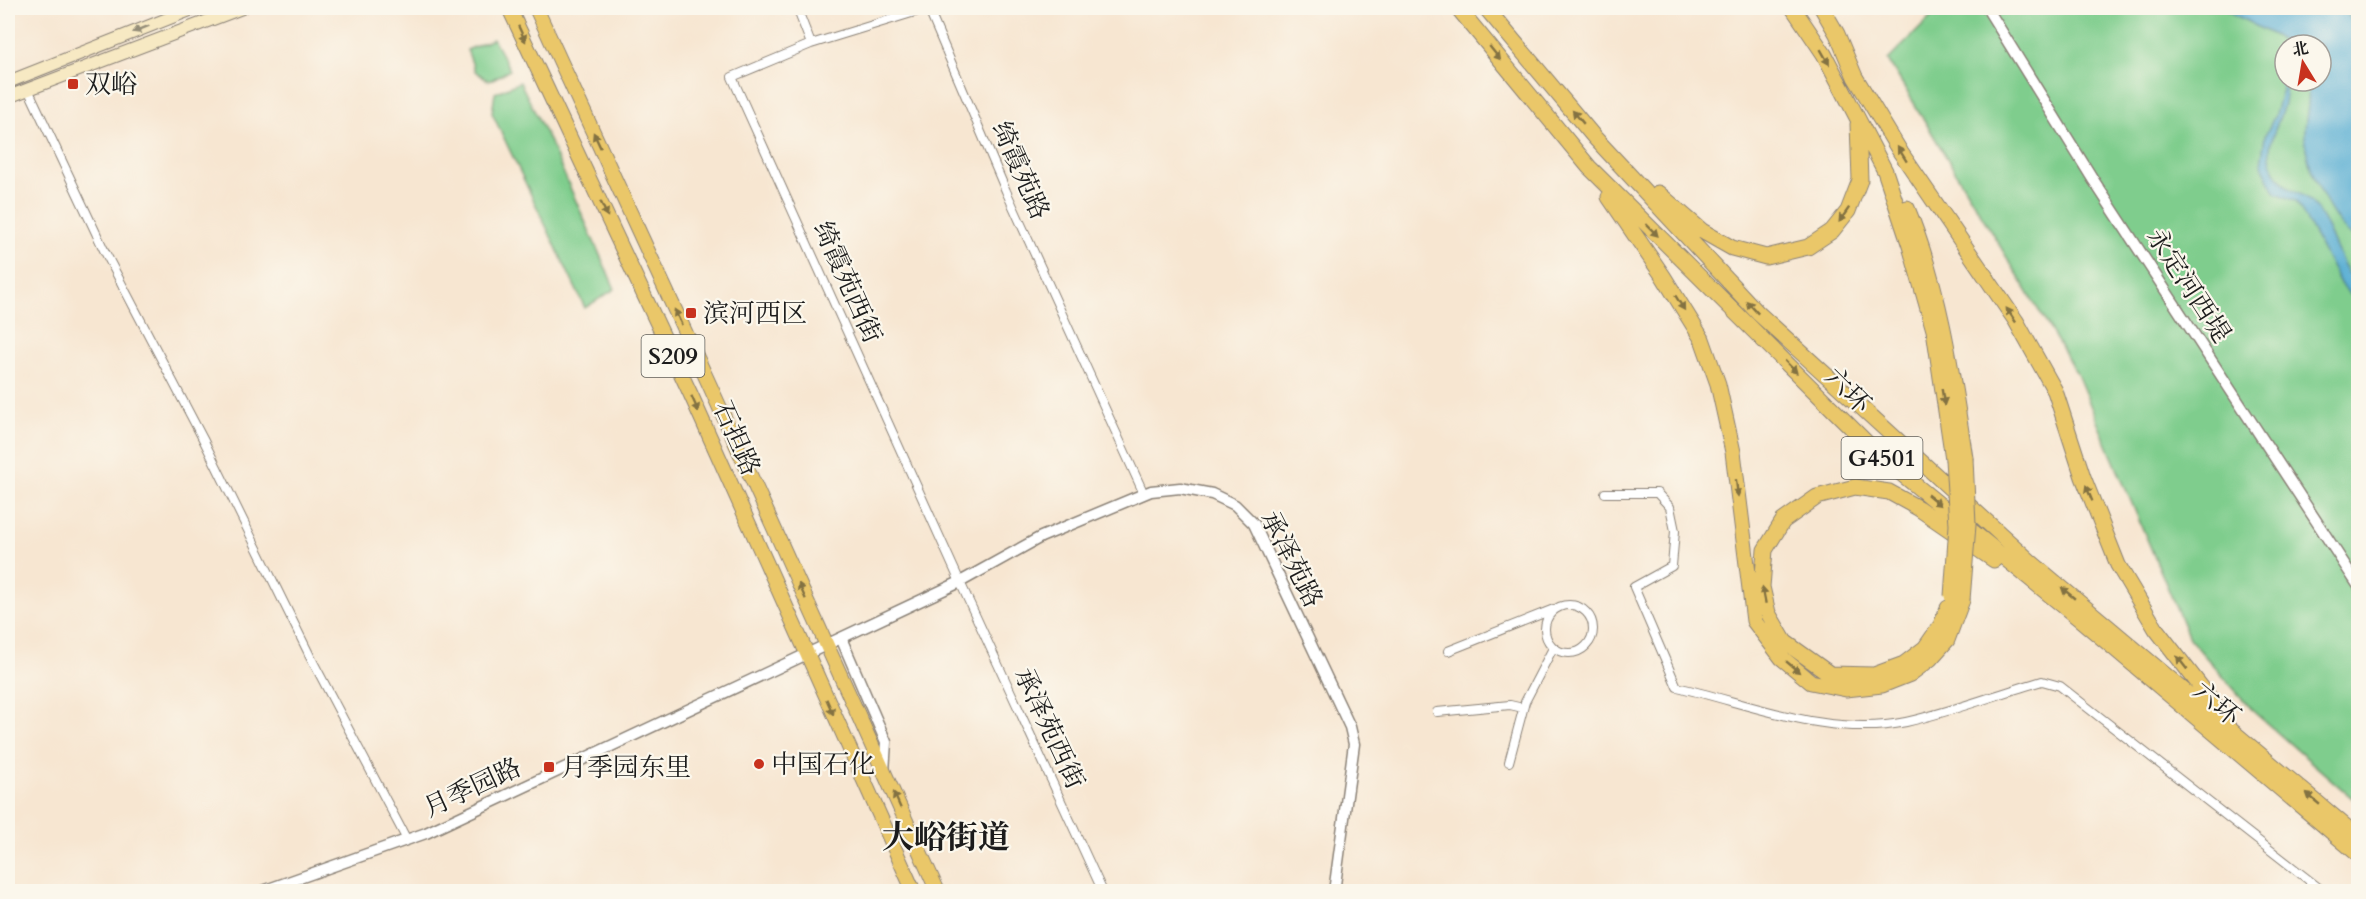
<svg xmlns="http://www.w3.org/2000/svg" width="2366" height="899" font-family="Cardo,'Noto Serif SC',serif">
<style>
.green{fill:#7fcd8d;stroke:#4e7454;stroke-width:1.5;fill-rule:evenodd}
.water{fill:#57add3;stroke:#3a6478;stroke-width:1.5}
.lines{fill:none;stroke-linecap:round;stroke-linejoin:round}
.minor-casing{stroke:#8a8176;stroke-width:10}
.tertiary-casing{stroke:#8a8176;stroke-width:13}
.secondary-casing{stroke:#8a8176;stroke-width:14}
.primary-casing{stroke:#8a8176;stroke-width:16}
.motorway-casing{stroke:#8a8176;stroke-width:17}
.minor{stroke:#fff;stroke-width:8}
.tertiary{stroke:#fff;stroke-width:10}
.secondary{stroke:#f7e9c3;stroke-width:12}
.primary{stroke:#eac769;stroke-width:14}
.motorway{stroke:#eac769;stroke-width:15}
.motorway-bridge-casing{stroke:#8a8176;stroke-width:17;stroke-linecap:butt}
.motorway-bridge{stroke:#eac769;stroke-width:15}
.oneway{fill:#948d78}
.oneway2{fill:#837242}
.poi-dot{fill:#c8321e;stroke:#fbf7ec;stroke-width:2}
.labels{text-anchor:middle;stroke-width:4.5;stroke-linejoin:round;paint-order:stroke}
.shield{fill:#fbf7ec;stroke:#5f5e5a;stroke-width:1.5}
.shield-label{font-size:24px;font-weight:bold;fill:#1c1c1c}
.poi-label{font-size:26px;fill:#1c1c1c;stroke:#fbf7ec;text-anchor:start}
.street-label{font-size:26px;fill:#1c1c1c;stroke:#fbf7ec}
.district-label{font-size:32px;font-weight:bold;fill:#1c1c1c;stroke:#fbf7ec}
</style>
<rect width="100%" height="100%" fill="#fbf7ec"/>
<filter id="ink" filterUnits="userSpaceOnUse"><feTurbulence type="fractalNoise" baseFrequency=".0167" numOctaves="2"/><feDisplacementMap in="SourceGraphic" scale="12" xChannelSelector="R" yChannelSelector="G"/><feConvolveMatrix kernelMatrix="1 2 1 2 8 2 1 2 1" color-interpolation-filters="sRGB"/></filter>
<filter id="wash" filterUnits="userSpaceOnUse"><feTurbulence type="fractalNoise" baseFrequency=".008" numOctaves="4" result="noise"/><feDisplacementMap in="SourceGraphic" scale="24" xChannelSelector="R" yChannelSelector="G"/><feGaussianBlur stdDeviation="1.35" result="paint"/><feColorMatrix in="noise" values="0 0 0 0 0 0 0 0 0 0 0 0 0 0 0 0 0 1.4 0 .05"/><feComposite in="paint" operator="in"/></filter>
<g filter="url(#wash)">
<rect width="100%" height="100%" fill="#f7e6d1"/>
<!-- green -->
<path class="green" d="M1940 8H2358V803L2255 713 2189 638 2077 374 1888 60ZM2285 45H2321V81H2285Z
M493 39 510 70 489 81 475 71 467 50Z
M520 82 549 140 615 289 585 308 492 113 495 93Z"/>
<!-- water -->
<path class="water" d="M2222 8H2343L2358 29V241C2332 224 2305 167 2305 136 2304 116 2313 100 2305 81H2321V45H2287L2275 36Z
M2285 52C2285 68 2288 87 2284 103 2281 119 2268 140 2270 155 2271 167 2279 180 2288 187 2293 192 2302 194 2308 199 2330 220 2336 259 2355 283H2358V302L2341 285 2296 201 2276 193 2261 164 2265 136 2275 115 2282 89 2277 69Z"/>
</g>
<g filter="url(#ink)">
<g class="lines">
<defs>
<path id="minor" d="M797 8 811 44 928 8 1006 191 1144 494
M811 44 732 77 960 582 1103 892
M28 89 104 250 203 439 310 656 407 840
M1605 493H1657L1670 507 1675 531 1672 566 1634 587 1677 687C1751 704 1829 738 1906 722 1951 712 1998 694 2042 681L2060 686 2324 892
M1545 629a24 24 0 1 1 48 0a24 24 0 1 1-48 0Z
M1448 651 1554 609
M1437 712 1510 705 1523 708
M1509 762 1525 702 1553 648"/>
<path id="tertiary" d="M1987 8 2094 181 2358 585
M841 638 886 742 884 772
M260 892 426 833 960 582 1041 537 1151 491 1180 488 1212 494 1235 505 1254 524 1350 727 1354 744 1334 892"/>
<path id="secondary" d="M8 82 195 8
M8 97 242 8"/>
<path id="primary" d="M509 8 691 395 914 892
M536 8 710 386 938 892"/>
<path id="motorway" d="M1458 8 1589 167 1881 457 2082 621 2358 854
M1486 8 1595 138 1758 313 2032 563 2358 837
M1793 8 1824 54 1885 171 1910 246 1934 330 1953 459
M1822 8 1837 34 1855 77 1901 153 2016 321 2055 391 2083 477 2118 565 2156 629 2226 719
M1658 193 1702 231 1732 248 1766 257 1808 247 1832 231 1848 211 1860 180 1858 124
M1609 197 1663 276 1702 339 1718 384 1733 452 1754 621 1782 658 1811 682 1846 689 1882 685 1910 674 1930 659 1947 640 1962 600
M1907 208C1940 288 1952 373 1965 458
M1948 608 1941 625 1925 648 1904 664 1874 675 1830 674 1785 642 1768 613 1762 587 1765 550 1783 521 1817 497 1855 487 1889 492 1918 508 1994 560"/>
</defs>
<!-- minor casing -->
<use href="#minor" class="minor-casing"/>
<!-- tertiary casing -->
<use href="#tertiary" class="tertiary-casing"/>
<!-- secondary casing -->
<use href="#secondary" class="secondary-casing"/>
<!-- primary casing -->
<use href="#primary" class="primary-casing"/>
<!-- motorway casing -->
<use href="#motorway" class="motorway-casing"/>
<!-- minor -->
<use href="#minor" class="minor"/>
<!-- tertiary -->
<use href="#tertiary" class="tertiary"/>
<!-- secondary -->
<use href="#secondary" class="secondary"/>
<!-- primary -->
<use href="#primary" class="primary"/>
<!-- motorway -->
<use href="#motorway" class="motorway"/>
<defs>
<path id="motorway-bridge" d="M1952 596 1957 525 1953 459
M1962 600 1968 525 1965 458"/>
</defs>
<!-- motorway-bridge casing -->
<use href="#motorway-bridge" class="motorway-bridge-casing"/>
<!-- motorway-bridge -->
<use href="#motorway-bridge" class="motorway-bridge"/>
</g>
<!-- one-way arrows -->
<defs><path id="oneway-solid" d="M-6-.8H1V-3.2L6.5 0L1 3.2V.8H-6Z" transform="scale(1.5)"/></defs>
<use class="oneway" href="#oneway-solid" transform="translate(141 29) rotate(158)"/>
<g class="oneway2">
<use href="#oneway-solid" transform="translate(522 34) rotate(65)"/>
<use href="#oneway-solid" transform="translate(1495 53) rotate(51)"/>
<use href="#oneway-solid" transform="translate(1825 57) rotate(60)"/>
<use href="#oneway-solid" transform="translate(1578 117) rotate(-130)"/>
<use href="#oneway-solid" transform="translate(597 140) rotate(-115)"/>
<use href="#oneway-solid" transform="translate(1902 154) rotate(-122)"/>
<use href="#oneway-solid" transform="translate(604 209) rotate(65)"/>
<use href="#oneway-solid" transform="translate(1844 215) rotate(125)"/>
<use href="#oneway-solid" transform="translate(1652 230) rotate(45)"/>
<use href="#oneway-solid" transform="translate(1680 303) rotate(58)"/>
<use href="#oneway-solid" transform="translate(1752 307) rotate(-133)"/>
<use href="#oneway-solid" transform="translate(2011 315) rotate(-124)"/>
<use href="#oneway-solid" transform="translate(678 317) rotate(-115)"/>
<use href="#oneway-solid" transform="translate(1791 367) rotate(45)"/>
<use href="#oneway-solid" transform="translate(1943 397) rotate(81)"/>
<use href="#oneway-solid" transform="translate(695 404) rotate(66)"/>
<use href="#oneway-solid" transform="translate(1737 488) rotate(83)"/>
<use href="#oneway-solid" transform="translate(2089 493) rotate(-112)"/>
<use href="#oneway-solid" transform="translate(1934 500) rotate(39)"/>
<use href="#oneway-solid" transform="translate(802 591) rotate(-114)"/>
<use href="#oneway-solid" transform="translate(2068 593) rotate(-140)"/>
<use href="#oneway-solid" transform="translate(1764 595) rotate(-101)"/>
<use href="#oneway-solid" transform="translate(2182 663) rotate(-128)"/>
<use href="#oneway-solid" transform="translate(1793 667) rotate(40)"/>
<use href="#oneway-solid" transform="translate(830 707) rotate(66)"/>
<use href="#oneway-solid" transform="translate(2313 799) rotate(-140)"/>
<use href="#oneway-solid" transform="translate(897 800) rotate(-114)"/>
</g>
</g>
<!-- markers -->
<g class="poi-dot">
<rect x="67" y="78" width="12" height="12" rx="3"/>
<rect x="685" y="307" width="12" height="12" rx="3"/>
<circle cx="759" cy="764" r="6"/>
<rect x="543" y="761" width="12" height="12" rx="3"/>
</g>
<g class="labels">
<!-- shield labels -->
<g class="shield">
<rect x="641.5" y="335" width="63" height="42" rx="4.5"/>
<rect x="1841.5" y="437" width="81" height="42" rx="4.5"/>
</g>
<g class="shield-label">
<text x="673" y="364">S209</text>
<text x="1882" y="466">G4501</text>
</g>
<!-- poi labels -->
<g class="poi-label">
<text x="85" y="93">双峪</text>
<text x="703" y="322">滨河西区</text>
<text x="771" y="773">中国石化</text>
<text x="561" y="776">月季园东里</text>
</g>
<!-- street labels -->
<g class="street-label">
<text transform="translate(1021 170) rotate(66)" y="9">绮霞苑路</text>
<text transform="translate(848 282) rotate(66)" y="9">绮霞苑西街</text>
<text transform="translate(2189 285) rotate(57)" y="9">永定河西堤</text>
<text transform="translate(1848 390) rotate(45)" y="9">六环</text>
<text transform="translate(737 438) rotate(66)" y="9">石担路</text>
<text transform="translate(1292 559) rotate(63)" y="9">承泽苑路</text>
<text transform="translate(2217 703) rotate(40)" y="9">六环</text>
<text transform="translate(1050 728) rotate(65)" y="9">承泽苑西街</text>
<text transform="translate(472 787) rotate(-25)" y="9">月季园路</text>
</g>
<!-- district labels -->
<g class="district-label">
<text x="946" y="848">大峪街道</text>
</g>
</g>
<!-- margin -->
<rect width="2366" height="899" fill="none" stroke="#fbf7ec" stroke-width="30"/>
<!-- north arrow -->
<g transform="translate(2303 63) rotate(349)"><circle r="28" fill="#fbf7ec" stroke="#a29f99" stroke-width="1.5"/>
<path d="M0-4.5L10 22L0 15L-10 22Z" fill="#c8321e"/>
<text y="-9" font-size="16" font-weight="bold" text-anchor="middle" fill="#1c1c1c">北</text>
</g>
</svg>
